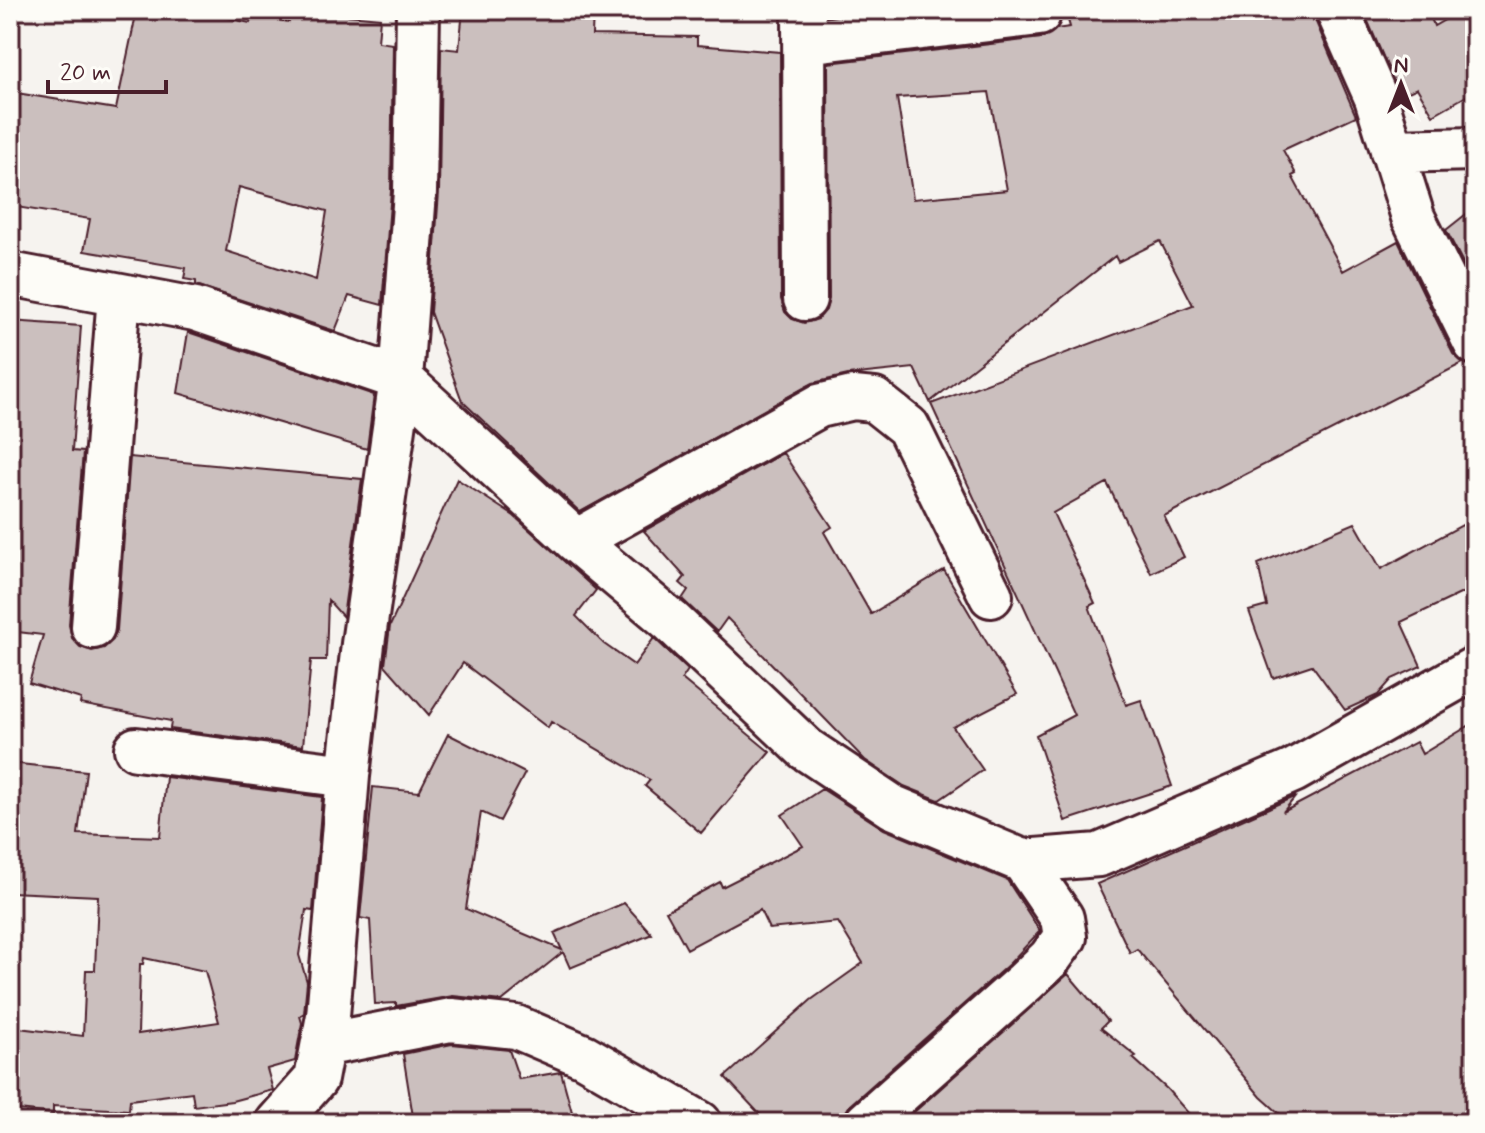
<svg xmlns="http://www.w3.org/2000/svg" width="1485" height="1133" font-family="Mynerve,sans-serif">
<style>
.building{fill:#cbbfbe;stroke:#4a1f2b;stroke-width:2;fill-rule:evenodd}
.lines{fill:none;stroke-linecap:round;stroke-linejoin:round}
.street-casing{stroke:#4a1f2b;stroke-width:48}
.street{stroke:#fdfcf7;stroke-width:42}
</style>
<rect width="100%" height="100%" fill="#f6f3ef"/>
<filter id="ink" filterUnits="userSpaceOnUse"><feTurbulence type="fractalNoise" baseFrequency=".0125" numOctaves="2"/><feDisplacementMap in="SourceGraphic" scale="16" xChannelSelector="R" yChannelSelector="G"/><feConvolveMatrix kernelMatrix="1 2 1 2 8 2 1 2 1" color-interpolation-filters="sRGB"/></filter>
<g filter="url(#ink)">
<!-- building -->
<path class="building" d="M137 10H193L250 23 252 15 289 22 291 10H349L348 15 380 18 378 42 393 44 391 191 382 305 349 296 335 331 196 285V281L184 279 186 268 84 251 90 219 10 206V92L116 109ZM239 187 327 211 316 280 226 251Z
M463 10H593L592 35 697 37V45L780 52 781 299 785 312 792 319 804 323 818 319 826 310 829 299 828 63 1042 38 1056 29 1070 27 1065 10H1313L1315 20 1356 116 1283 150 1296 174 1292 176 1343 271 1398 241 1453 354 1463 363 1164 516 1184 557 1151 573 1107 483 1053 513 1095 603 1089 606 1126 705 1141 700 1172 786 1065 821 1036 735 1074 715 931 404 1193 305 1160 241 1118 262 1115 256 930 402 914 368 848 375 813 383 580 512 462 401 430 312 439 192 441 48 459 50ZM989 92 1007 190 913 199 897 98Z
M1363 10H1428L1434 26 1462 10H1475V91L1433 115 1417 88 1400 96Z
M1475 207V286L1446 230Z
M10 321 81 326 72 451 83 452 69 625 72 638 80 647 92 651 104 648 113 640 117 630 130 457 362 479 343 617 328 600 326 660H311L303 746 170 729 171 721 80 704 81 699 29 683 43 635 10 631Z
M188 332 374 395 367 449 178 393Z
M783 453 832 527 824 532 871 614 944 570 1017 694 953 727 983 770 939 800 904 786 865 760 727 618 717 632 682 599 688 590 680 583 685 577 644 531Z
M457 479 514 516 596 590 576 616 604 644 634 665 654 638 688 670 682 679 770 752 701 833 645 786 650 780 551 722 548 728 463 663 429 715 385 665 390 626Z
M1355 523 1381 569 1464 524 1475 546V587L1401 622 1421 666 1392 679 1378 695 1345 710 1312 665 1273 678 1249 611 1267 606 1258 564Z
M1475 722V1123H1290L1261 1097 1137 949 1130 953 1097 884 1296 796 1283 812 1416 742 1422 754Z
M448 734 525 773 500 821 481 812 466 909 562 950 554 933 624 903 652 934 570 968 563 952 502 1001 453 996 396 1006V1003L375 1004 370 920 360 918 373 787 419 792Z
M10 763 86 771 78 834 160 837 166 777 322 797 313 911 306 910 299 955 307 982 304 1013 300 1016 302 1023 295 1061 267 1069 273 1090 232 1101 194 1106 192 1092 130 1100 129 1110 53 1106V1114L10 1109V1027L83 1036 86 970H95L98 896 10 892ZM144 958 205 971 219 1022 138 1034 140 964H143Z
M822 789 884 829 1007 880 1040 931 1009 964 850 1105 844 1115 843 1123H768L725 1077 811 1000 863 963 838 922 769 929 760 910 687 949 666 911 720 882 722 887 803 846 782 815Z
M1068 974 1108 1021 1101 1028 1136 1056 1133 1058 1167 1089 1197 1123H902Z
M452 1044 509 1050 519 1079 561 1072 575 1123H414L403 1054Z"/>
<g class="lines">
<defs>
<path id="street" d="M804 10 805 299
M1337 10 1376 98 1413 217 1475 343
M805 42 1039 14
M1392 151 1475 149
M10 274 195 309 401 379 576 541 672 622 806 749 893 807 1023 861 1099 855 1293 771 1475 668
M576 541 819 406 853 398 874 400 908 427 991 596
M93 627 119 295
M136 749 348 776
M323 1045 451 1020 516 1027 584 1056 700 1123
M277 1123 316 1079 328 1016 348 776 363 644 401 379 415 192 418 10
M866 1123 1025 982 1050 958 1065 937 1062 918 1023 861"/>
</defs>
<!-- street casing -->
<use href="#street" class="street-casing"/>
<!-- street -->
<use href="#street" class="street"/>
</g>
</g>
<!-- margin -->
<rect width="1485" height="1133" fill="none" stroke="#fdfcf7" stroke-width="40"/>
<rect x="20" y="20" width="1445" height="1093" fill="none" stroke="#4a1f2b" stroke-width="3" filter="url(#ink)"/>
<!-- north arrow -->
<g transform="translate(1401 84)" stroke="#fdfcf7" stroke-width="6" paint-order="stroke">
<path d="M0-6L14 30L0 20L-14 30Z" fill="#4a1f2b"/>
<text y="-12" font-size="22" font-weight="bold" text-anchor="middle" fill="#4a1f2b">N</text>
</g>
<!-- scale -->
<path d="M48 80v12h118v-12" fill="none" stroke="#4a1f2b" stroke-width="4"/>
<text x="60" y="80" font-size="24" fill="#4a1f2b" stroke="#fdfcf7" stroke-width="6" paint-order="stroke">20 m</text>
</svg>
